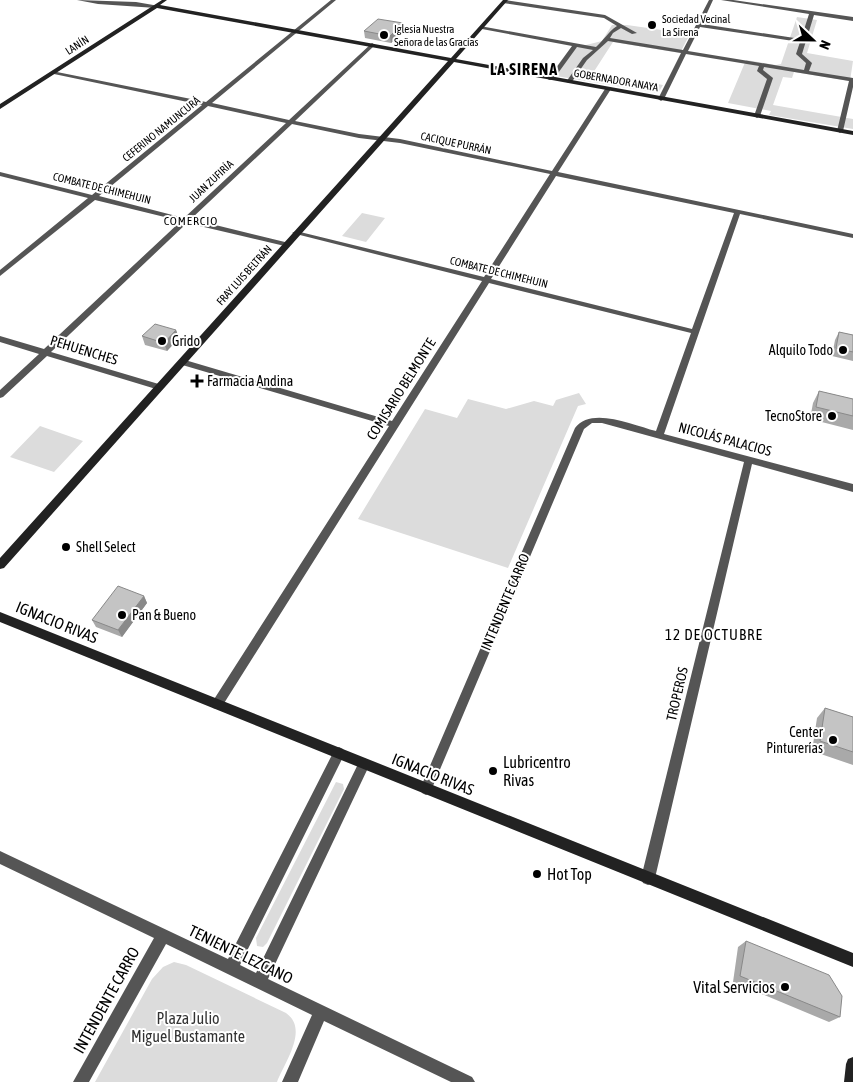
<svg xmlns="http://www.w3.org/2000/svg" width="853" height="1082" font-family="'Asap Condensed',sans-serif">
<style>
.green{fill:#dcdcdc}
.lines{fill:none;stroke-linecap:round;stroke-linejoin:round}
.street{fill:#555;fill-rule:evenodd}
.secondary{fill:#222;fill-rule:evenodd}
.wall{fill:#a9a9a9}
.shaded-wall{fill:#898989}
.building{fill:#c4c4c4;stroke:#898989}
.poi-dot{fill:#000;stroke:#fff;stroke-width:2}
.labels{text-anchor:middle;stroke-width:4;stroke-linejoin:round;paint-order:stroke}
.far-poi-label{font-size:11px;fill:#000;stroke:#fff;text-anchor:start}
.far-street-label{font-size:11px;fill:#000;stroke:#fff}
.far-neighbourhood-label{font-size:12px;letter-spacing:1px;fill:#000;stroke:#fff}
.poi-label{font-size:14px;fill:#000;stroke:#fff;text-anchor:start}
.street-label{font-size:14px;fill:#000;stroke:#fff}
.neighbourhood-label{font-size:15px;letter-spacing:1px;fill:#000;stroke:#fff}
.far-district-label{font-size:16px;font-weight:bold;letter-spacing:1px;fill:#000;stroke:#fff}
.near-street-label{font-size:16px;fill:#000;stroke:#fff}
.near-poi-label{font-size:16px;fill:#000;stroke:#fff;text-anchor:start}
.near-park-label{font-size:16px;fill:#333;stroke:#fff}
</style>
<rect width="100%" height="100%" fill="#fff"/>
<!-- green -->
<path class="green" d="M797 17 817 20 807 53 853 61 850 81 794 72 792 78 783 77 773 105 853 119V129L769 115 771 111 728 103 746 60 776 65 781 64Z
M612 25H627L690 34 680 53 613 42 593 73 663 85 658 93 550 75 570 49 602 41Z
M362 213 385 218 366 242 342 236Z
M579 393 586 404 578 406 508 568 358 519 425 409 457 418 468 399 506 409 534 401 553 406 556 400Z
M40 426 83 441 54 472 10 457Z
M336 782 343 784 344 789 267 943 263 947 257 946 256 938Z
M174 962 186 965 286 1013C309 1029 285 1062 277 1082H95L152 979 163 967Z"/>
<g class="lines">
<!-- street -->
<path class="street" d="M77 0 136 2 159 6 156 8 98 4Z
M331 0H336L212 103 289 120 372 43 375 45 374 46 295 121 359 134 400 139 552 171 605 89 608 87 611 89 558 172 853 234V238L740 214 664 434 853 484V492L752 464 655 878 653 883 648 885 643 883 641 878 744 462 602 423H592L584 429 430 793 426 795 422 793 420 789 575 428C591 406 633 425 656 431L691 333 489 283 221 708 217 709 213 708 211 704 389 426 179 364V360H185L392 421 482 281 292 233 296 231 484 277 550 174 400 143 359 138 292 124 191 219 289 243V247L187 223 51 352 162 385 163 387 162 389H156L47 356 3 397 0 398V390L39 354 0 342V336L44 349 181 221 95 200 0 276V270L88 198 0 176V172L92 195 202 105 54 74 52 73V71L206 102ZM208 106 286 123 184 218 99 196ZM556 176 734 213 692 329 491 279Z
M505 0 605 15 637 33 632 34 621 28 613 33 610 38 683 50 709 0H713L702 24 801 39 809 14 721 0H733L853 17V21L814 15 802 54 812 63 809 71 853 78V87L843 131 840 133 837 131 849 81 764 67 763 70 773 78 760 116 757 118 754 116 767 79 757 71 759 66 686 54 664 99 661 101 658 99 681 53 608 41 587 60 571 83 566 82 583 58 593 50 577 47 553 80H549L548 79 572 46 482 29 480 28V26L596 47C604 40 608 32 617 26L604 18 503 3ZM700 27 800 42 796 54 806 63 804 70 688 51Z
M339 747 343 749 345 753 343 757 240 965 256 973 360 760 364 758 368 760 370 764 368 768 268 979 472 1077 475 1082H451L324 1021 298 1082H282L312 1015 166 944 89 1082H73L154 938 0 864V851L228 959 335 749Z"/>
<!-- secondary -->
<path class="secondary" d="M162 0H167L160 5 451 58 503 0H508L456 59 853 131V135L454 62 4 568 0 569V558L448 61 157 8 0 109V104Z
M0 612 853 953V967L0 622Z
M853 1057V1082H844L846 1064 848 1059Z"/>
</g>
<!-- wall -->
<path class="wall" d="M403 23 404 31 391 43 365 38 364 31Z
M176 330 179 338 167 351 145 345 142 336Z
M839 332 853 335V361L832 356 835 340Z
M819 391 853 399V430L810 419 813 403Z
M144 596 147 603 122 637 96 627 92 620Z
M825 708 853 717V765L812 751 817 718Z
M746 941 840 1017 829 1022 733 982 738 947Z"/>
<!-- shaded-wall -->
<path class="shaded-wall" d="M403 23 404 31 391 43 390 36Z
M176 330 179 338 167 351 164 343Z
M144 596 147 603 122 637 118 630Z"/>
<!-- building -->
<path class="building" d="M378 19 403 23 390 36 364 31Z
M155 324 176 330 164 343 142 336Z
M839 332 853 335V352L836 348Z
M819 391 853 399V416L816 407Z
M118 586 144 596 118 630 92 620Z
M825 708 853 717V752L820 741Z
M746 941 829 975 842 996 840 1017 740 976Z"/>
<!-- markers -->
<g class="poi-dot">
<circle cx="652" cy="25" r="5"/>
<circle cx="384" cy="35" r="5"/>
<circle cx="162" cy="341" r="5"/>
<circle cx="843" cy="350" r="5"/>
<path d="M194.5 373.5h5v5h5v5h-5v5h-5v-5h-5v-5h5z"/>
<circle cx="832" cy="416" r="5"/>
<circle cx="66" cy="547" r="5"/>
<circle cx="122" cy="615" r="5"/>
<circle cx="833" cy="740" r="5"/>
<circle cx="493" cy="771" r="5"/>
<circle cx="537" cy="874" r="5"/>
<circle cx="785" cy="987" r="5"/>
</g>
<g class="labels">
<!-- far-poi labels -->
<g class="far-poi-label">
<text x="662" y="23">Sociedad Vecinal<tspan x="662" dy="13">La Sirena</tspan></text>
<text x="394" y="33">Iglesia Nuestra<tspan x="394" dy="13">Señora de las Gracias</tspan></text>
</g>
<!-- far-street labels -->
<g class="far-street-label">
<text transform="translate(77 45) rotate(-33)" y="4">LANÍN</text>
<text transform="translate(616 80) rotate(10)" y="4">GOBERNADOR ANAYA</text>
<text transform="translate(161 129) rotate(-39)" y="4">CEFERINO NAMUNCURÁ</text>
<text transform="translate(456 143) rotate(12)" y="4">CACIQUE PURRÁN</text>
<text transform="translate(211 181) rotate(-43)" y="4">JUAN ZUFIRÍA</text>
<text transform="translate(102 188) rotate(14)" y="4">COMBATE DE CHIMEHUIN</text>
<text transform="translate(499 272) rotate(14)" y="4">COMBATE DE CHIMEHUIN</text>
<text transform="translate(244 275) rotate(-48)" y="4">FRAY LUIS BELTRÁN</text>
</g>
<!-- far-neighbourhood labels -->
<g class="far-neighbourhood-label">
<text x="191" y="225">COMERCIO</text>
</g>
<!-- poi labels -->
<g class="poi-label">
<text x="172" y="346">Grido</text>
<text x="833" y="355" text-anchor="end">Alquilo Todo</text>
<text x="207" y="386">Farmacia Andina</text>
<text x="822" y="421" text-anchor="end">TecnoStore</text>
<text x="76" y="552">Shell Select</text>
<text x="132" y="620">Pan &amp; Bueno</text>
<text x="823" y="737" text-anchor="end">Center<tspan x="823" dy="16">Pinturerías</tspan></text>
</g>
<!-- street labels -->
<g class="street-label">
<text transform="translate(84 350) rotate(17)" y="5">PEHUENCHES</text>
<text transform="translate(401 389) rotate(-58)" y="5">COMISARIO BELMONTE</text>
<text transform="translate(725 439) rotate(15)" y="5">NICOLÁS PALACIOS</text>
<text transform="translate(505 602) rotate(-67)" y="5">INTENDENTE CARRO</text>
<text transform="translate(677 694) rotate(-77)" y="5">TROPEROS</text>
</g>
<!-- neighbourhood labels -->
<g class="neighbourhood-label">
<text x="714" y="640">12 DE OCTUBRE</text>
</g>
<!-- far-district labels -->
<g class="far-district-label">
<text x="524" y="75">LA SIRENA</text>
</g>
<!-- near-street labels -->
<g class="near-street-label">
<text transform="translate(57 622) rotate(22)" y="6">IGNACIO RIVAS</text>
<text transform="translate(433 774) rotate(22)" y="6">IGNACIO RIVAS</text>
<text transform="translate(241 954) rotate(26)" y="6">TENIENTE LEZCANO</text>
<text transform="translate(106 1000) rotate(-61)" y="6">INTENDENTE CARRO</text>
</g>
<!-- near-poi labels -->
<g class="near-poi-label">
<text x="503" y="768">Lubricentro<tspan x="503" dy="18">Rivas</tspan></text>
<text x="547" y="880">Hot Top</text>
<text x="775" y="993" text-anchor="end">Vital Servicios</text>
</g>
<!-- near-park labels -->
<g class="near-park-label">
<text x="188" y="1024">Plaza Julio<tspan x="188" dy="18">Miguel Bustamante</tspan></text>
</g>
</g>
<!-- north arrow -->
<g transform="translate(813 40) rotate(112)" stroke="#ffffff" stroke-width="4" paint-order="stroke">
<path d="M0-4L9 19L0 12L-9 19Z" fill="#000000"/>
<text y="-8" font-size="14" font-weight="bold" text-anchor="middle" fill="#000000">N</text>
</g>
</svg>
